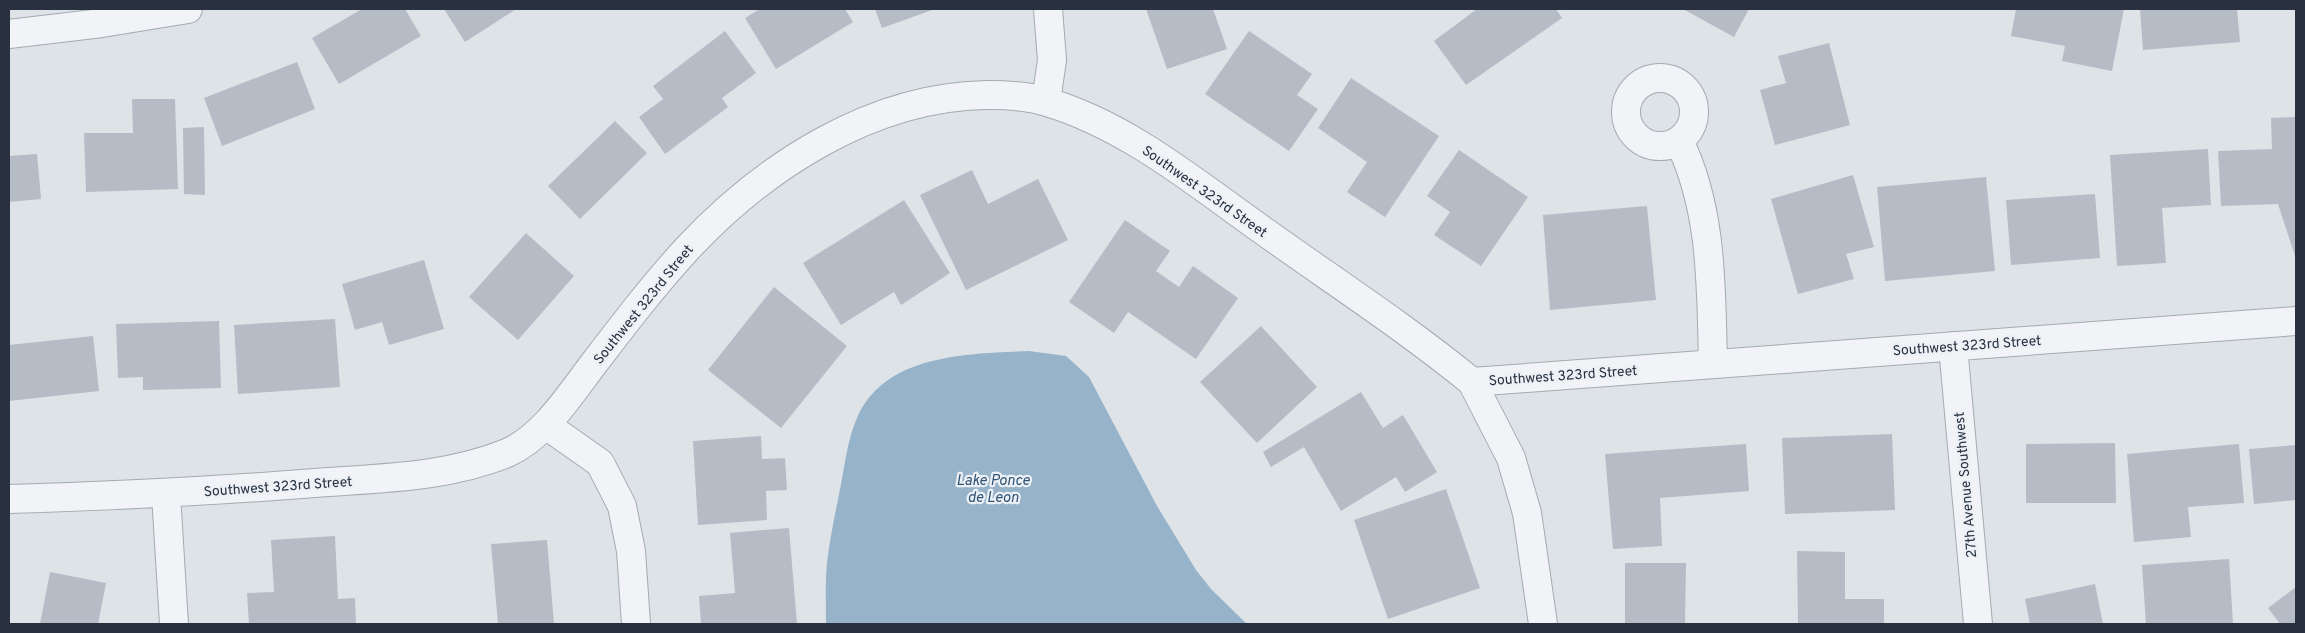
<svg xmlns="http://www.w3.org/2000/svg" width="2305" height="633" font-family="Overpass,sans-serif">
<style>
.water{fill:#97b3ca}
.building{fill:#b5bcc5}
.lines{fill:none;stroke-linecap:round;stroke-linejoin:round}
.minor-casing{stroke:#a3aab2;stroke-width:30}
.minor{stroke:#f1f3f6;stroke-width:28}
.labels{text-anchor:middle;stroke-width:4.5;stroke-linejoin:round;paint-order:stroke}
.street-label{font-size:14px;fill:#273140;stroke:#edf1f6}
.water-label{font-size:15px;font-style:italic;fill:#2f5375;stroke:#edf1f6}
</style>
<rect width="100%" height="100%" fill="#dee3e8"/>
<!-- water -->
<path class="water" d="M1029 351 1066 356 1089 377 1157 506 1196 570 1211 589 1247 624H826C826 604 825 583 827 563 830 537 836 510 841 484 845 463 848 438 857 418 885 353 970 354 1029 351Z"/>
<!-- building -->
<path class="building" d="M362 9H405L421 36 339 84 312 38Z
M444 9H516L465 42Z
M760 9H845L853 22 776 69 745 18Z
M875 9H935L882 28Z
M1146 9H1213L1227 49 1167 69Z
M1477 9H1556L1562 18 1466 85 1434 41Z
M1683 9H1749L1734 37Z
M2016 9H2124L2112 71 2062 61 2065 46 2011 36Z
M2140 9H2237L2240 42 2143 50Z
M725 31 756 73 722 98 728 107 665 154 639 117 663 99 653 86Z
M1249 31 1312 74 1297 95 1318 109 1289 151 1205 94Z
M1829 43 1850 125 1775 145 1760 90 1786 83 1778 56Z
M297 62 315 109 222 146 204 98Z
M1351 78 1439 136 1385 217 1347 192 1367 162 1318 128Z
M132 99H175L178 189 86 192 84 133H133Z
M2296 117V259L2278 204 2221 206 2218 151 2272 149 2271 118Z
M615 121 647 153 580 219 548 186Z
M204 127 205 195 184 194 183 128Z
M2208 149 2211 205 2162 208 2166 263 2117 266 2110 155Z
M1459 150 1528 197 1481 266 1434 235 1450 212 1427 196Z
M37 154 41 199 9 202V156Z
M972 170 988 204 1038 179 1068 240 966 290 920 195Z
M1853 175 1874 247 1846 254 1854 279 1798 294 1771 199Z
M1986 177 1995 271 1885 281 1877 187Z
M2095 194 2100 258 2011 265 2006 200Z
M904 200 950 273 901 305 894 292 841 325 803 263Z
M1647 206 1656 300 1550 310 1543 215Z
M1125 220 1170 251 1156 271 1179 287 1193 266 1238 298 1196 359 1128 312 1114 333 1069 302Z
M526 233 574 276 518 340 469 297Z
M424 260 444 329 389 345 382 322 355 330 342 284Z
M774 287 847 346 781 428 708 370Z
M335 319 340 387 238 394 234 325Z
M219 321 221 388 143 390V377L118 378 116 324Z
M1261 326 1317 387 1257 443 1200 382Z
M93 336 99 391 9 401V345Z
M1361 392 1383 428 1403 415 1437 472 1405 492 1396 477 1341 511 1304 447 1271 467 1263 452Z
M1892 434 1895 510 1785 514 1782 438Z
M761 436 762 459 785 458 787 490 766 491 767 520 698 525 693 441Z
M2115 443 2116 503H2026V444Z
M1746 444 1749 491 1660 498 1662 546 1613 549 1605 454Z
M2239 444 2244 503 2188 507 2191 537 2134 542 2127 454Z
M2296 445V500L2254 504 2249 449Z
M1446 489 1480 588 1388 619 1354 520Z
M789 528 797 624H701L699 596 735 593 730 533Z
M335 536 338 599 355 598 356 624H249L247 593 274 592 271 540Z
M547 540 554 624H498L491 544Z
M1797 551 1845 552V599H1884V624H1798Z
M2229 559 2233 624H2146L2142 565Z
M1625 563H1686L1685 624H1625Z
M50 572 106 583 98 624H40Z
M2095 584 2103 624H2030L2025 599Z
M2296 587V624H2280L2268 608Z"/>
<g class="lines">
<defs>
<path id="minor" d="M9 34 102 23 188 9
M1626 112a34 34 0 1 1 68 0a34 34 0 1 1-68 0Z
M1046 101 1052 60 1048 9
M1679 141C1713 210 1711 289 1713 364
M1953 346 1978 624
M1472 382 1511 458 1527 513 1543 624
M546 425 600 463 622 506 631 551 636 624
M166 494 174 624
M9 499C111 496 213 491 315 483 379 478 446 478 507 453 544 437 571 393 595 362 624 324 653 286 686 250 763 167 872 96 988 95 1007 95 1029 96 1047 102 1128 126 1197 184 1265 232 1335 282 1406 328 1472 382L2296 321"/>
</defs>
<!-- minor casing -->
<use href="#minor" class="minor-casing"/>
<!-- minor -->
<use href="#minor" class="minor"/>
</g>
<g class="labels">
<!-- street labels -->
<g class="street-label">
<text transform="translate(1205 191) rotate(35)" y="5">Southwest 323rd Street</text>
<text transform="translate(643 304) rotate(-51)" y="5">Southwest 323rd Street</text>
<text transform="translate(1967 345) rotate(-4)" y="5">Southwest 323rd Street</text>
<text transform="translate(1563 375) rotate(-4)" y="5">Southwest 323rd Street</text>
<text transform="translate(1965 485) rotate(-95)" y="5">27th Avenue Southwest</text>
<text transform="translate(278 486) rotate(-4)" y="5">Southwest 323rd Street</text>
</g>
<!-- water labels -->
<g class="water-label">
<text x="993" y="485">Lake Ponce<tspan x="993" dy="17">de Leon</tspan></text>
</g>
</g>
<!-- border -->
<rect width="2305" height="633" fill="none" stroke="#273140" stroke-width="20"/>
</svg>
